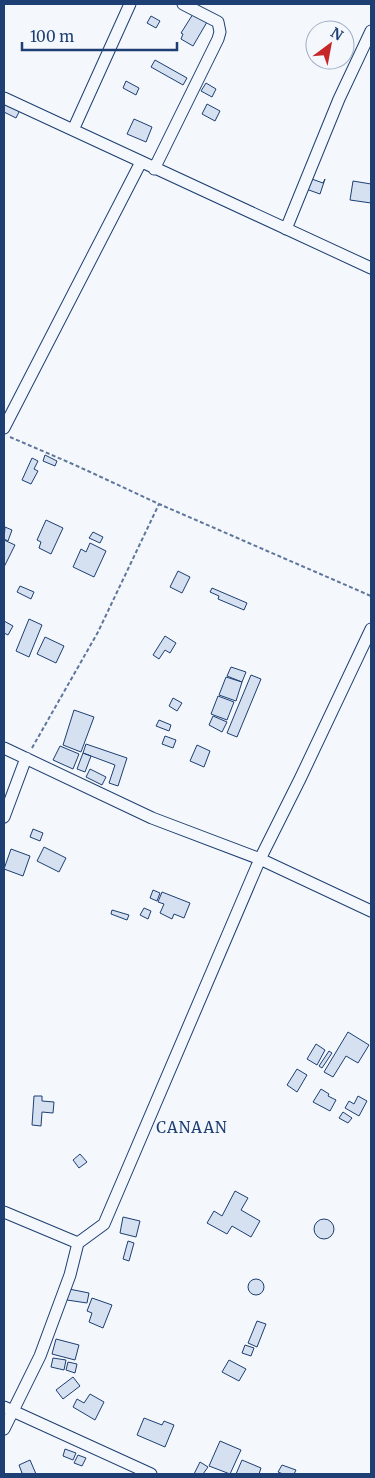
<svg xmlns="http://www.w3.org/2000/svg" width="375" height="1478" font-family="Merriweather,serif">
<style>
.building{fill:#d5e0f0;stroke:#1d3f73}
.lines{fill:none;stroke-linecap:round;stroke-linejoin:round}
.minor-casing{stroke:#1d3f73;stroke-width:13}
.path{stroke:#5e769c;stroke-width:2;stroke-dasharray:4 2.5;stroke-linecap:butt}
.minor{stroke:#f4f7fb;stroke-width:11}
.labels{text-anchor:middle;stroke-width:4;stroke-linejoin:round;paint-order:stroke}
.quarter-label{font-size:15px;letter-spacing:1px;fill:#1d3f73;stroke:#f4f7fb}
</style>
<rect width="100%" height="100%" fill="#f4f7fb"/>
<!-- building -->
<path class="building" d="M193 14 207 22 193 46 181 39 183 34 181 33Z
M151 16 160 21 156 28 147 23Z
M155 60 187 78 183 85 151 67Z
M126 81 139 88 136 95 123 88Z
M206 83 216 89 212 97 201 91Z
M4 102 20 110 16 118 4 112Z
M207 104 220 111 215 121 202 114Z
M134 119 152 127 146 142 127 134Z
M309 178 323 183 325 179 320 194 306 189Z
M353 181 371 184V203L350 200Z
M45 455 57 461 55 466 43 461Z
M32 458 38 461 34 469 38 471 31 484 22 480Z
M46 520 63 528 51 554 39 548 41 542 37 540Z
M5 527 12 530 8 541 4 539Z
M93 532 103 537 100 543 89 538Z
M4 540 15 545 4 567Z
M90 543 106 551 94 577 73 567 81 549 86 552Z
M178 571 190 577 182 593 170 587Z
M20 586 34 592 31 599 17 592Z
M212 588 247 603 244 610 218 599 219 596 210 592Z
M29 619 42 625 29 657 16 651Z
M4 621 13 626 8 635 4 633Z
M165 636 176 643 170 653 165 650 159 659 153 655Z
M45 637 64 646 56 663 37 654Z
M231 667 246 672 242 682 227 676Z
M251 675 261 679 237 737 227 733Z
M226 677 242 682 236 701 219 695Z
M218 696 234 702 227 720 211 714Z
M173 698 182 703 177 711 169 706Z
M74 710 94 717 81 752 63 745Z
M213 716 227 722 222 732 209 725Z
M159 720 171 725 169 731 156 726Z
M165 736 176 740 173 748 162 744Z
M86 744 127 758 118 786 109 783 115 765 83 753Z
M197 745 210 751 204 767 190 761Z
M60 746 79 754 73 769 53 760Z
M83 753 91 756 85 772 77 769Z
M90 769 106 777 102 785 86 777Z
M33 829 43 833 40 841 30 837Z
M44 847 66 858 59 872 37 861Z
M11 849 30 856 23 876 4 869Z
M153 890 160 893 157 901 150 898Z
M162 892 190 903 184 918 174 914 172 919 160 913 164 904 158 902Z
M144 908 151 911 148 919 140 915Z
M112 910 129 915 127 920 111 914Z
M348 1032 369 1045 358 1063 346 1056 333 1077 324 1072Z
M316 1044 325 1050 317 1065 307 1059Z
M329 1051 332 1053 322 1068 319 1066Z
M297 1069 307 1075 297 1092 287 1085Z
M321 1089 329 1094 328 1096 336 1100 330 1111 313 1102Z
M34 1096H42V1101L54 1102 53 1113 42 1112 41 1126 32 1125Z
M358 1096 367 1101 359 1116 345 1108 349 1101 354 1104Z
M343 1112 352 1118 348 1123 339 1118Z
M80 1154 87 1162 79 1168 73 1160Z
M235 1191 248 1198 241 1210 260 1221 251 1237 232 1226 227 1234 207 1223 214 1211 222 1216Z
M123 1217 140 1221 136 1237 120 1233Z
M314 1229a10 10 0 1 1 20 0a10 10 0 1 1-20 0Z
M128 1241 134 1243 129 1261 123 1259Z
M248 1287a8 8 0 1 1 16 0a8 8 0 1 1-16 0Z
M69 1289 89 1293 87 1303 67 1300Z
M92 1298 112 1305 103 1328 89 1322 92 1313 87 1311Z
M257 1321 266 1324 257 1347 248 1343Z
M56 1339 79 1345 75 1360 52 1354Z
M245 1345 254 1348 251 1356 242 1353Z
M53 1358 66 1360 64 1370 51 1367Z
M229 1360 246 1369 239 1381 222 1372Z
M68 1362 77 1364 75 1373 66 1370Z
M73 1377 80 1386 63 1399 56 1390Z
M90 1394 104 1402 95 1420 73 1407 77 1399 84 1403Z
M144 1418 162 1425 164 1421 174 1425 165 1447 137 1435Z
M220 1441 241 1450 230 1474 209 1466Z
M65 1449 76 1453 73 1460 63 1456Z
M78 1455 86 1458 82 1466 74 1463Z
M30 1460 36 1474H19L22 1473 19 1465Z
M242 1460 261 1468 259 1474H236Z
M200 1462 208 1467 203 1474H194Z
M282 1465 296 1470 294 1474H283L278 1472Z"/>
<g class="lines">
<defs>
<path id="minor" d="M4 98 371 268
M73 130 130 4
M154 169 218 39 220 32 218 22 183 4
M286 229 339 99 371 31
M4 428 141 162
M4 748 152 818 260 859 371 911
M4 817 26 758
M4 1212 78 1243
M4 1407 151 1474
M4 1429 40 1356 70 1275 78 1243 104 1224 260 859 300 779 371 629"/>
</defs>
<!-- minor casing -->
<use href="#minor" class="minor-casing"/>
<!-- path -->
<path class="path" d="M10 437 75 465 159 504 371 596
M32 748 98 632 159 504"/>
<!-- minor -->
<use href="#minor" class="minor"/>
</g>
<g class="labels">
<!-- quarter labels -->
<g class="quarter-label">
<text x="192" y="1133">CANAAN</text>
</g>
</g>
<!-- border -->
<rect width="375" height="1478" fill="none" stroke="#1d3f73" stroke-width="10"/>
<!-- north arrow -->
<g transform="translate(330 45) rotate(32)"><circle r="24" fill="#f4f7fb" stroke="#9eadc5"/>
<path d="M0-4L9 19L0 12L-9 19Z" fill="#c62828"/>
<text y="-8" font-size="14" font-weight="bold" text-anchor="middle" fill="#1d3f73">N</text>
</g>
<!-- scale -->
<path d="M22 42v8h155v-8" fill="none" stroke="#1d3f73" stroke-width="2.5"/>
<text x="30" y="42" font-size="15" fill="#1d3f73" stroke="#f4f7fb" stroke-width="4" paint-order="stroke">100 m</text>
</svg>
